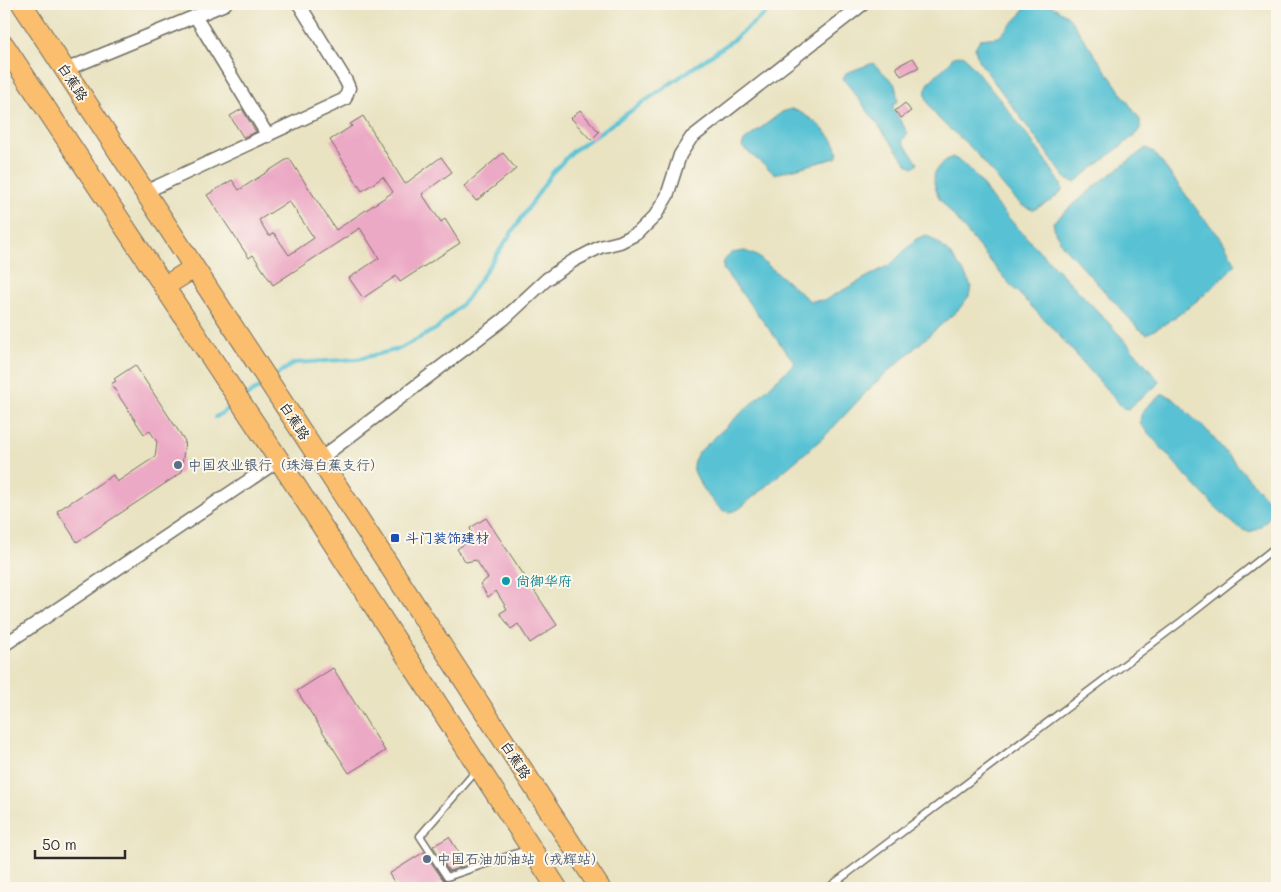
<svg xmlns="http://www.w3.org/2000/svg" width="1281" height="892" font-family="Mali,'LXGW WenKai TC',sans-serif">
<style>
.water{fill:#58c2d4;stroke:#427680}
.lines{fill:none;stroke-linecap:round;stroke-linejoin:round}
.stream{stroke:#58c2d4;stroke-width:4}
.building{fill:#eca9c5;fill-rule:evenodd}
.lane-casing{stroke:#6e6b60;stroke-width:9}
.street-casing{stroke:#6e6b60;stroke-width:15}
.primary-casing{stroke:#6e6b60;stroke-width:22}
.lane{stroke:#fff;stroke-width:6}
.street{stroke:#fff;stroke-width:12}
.primary{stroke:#fabe6e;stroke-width:20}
.service-dot{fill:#5c6f8a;stroke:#fbf7ec;stroke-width:2}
.transit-dot{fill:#1a4fb4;stroke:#fbf7ec;stroke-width:2}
.culture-dot{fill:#0f9aa8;stroke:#fbf7ec;stroke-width:2}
.labels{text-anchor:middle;stroke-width:4;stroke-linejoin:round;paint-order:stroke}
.street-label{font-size:14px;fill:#2b2b2b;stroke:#fbf7ec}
.service-label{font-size:14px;fill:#4e5e75;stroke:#fbf7ec;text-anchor:start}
.transit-label{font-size:14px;fill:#164399;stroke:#fbf7ec;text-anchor:start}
.culture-label{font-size:14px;fill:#0d838f;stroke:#fbf7ec;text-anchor:start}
</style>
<rect width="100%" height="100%" fill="#fbf7ec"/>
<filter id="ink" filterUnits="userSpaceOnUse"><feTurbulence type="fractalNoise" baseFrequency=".02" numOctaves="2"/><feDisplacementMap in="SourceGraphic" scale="10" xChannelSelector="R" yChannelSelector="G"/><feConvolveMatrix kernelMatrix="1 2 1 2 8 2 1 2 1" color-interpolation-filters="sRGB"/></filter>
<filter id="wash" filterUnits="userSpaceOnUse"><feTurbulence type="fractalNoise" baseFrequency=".0096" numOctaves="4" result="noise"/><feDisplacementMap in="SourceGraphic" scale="20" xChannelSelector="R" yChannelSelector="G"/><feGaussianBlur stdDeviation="1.12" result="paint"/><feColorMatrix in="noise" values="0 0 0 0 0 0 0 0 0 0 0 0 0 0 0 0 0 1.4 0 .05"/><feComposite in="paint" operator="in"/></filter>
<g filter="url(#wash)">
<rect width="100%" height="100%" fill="#e9e3c2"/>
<!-- water -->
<path class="water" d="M1027 4H1049L1068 16 1140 120V129L1134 136 1075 182 1067 180 978 60 975 48 980 39 999 37 1021 14Z
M963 55C998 97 1032 138 1061 184L1062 190C1055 200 1043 205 1033 210L1023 206C1001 188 987 162 966 143 955 132 942 125 933 111 929 105 924 97 926 89 930 76 947 69 953 57Z
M873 63 895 84 898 101 893 105V109L908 133 902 141 918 163 913 167 907 164 843 78 846 73Z
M791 109C805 111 846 143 836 158L775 174 742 147 744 141 782 112Z
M1146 148 1154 152 1200 214 1221 238 1236 264C1209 292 1182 316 1147 334L1138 328 1063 246 1055 232 1053 222 1100 182Z
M952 157C974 166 982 187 996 204 1049 264 1109 318 1159 381L1157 385 1128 409 1123 408 1056 332 1005 279 939 198C931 178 931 168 952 157Z
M926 235C946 245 962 267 971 286L969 296 959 309 873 385 825 436 739 509C736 510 732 512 728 512 716 511 694 477 693 466 693 460 696 457 699 452L795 363 723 269 724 261 731 253 745 251 757 256 810 301 825 300 891 264 916 239Z
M1163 394C1180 399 1187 416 1202 425L1272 505 1271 515C1265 522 1256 534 1246 531 1229 528 1157 442 1141 425 1137 410 1152 403 1163 394Z"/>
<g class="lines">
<!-- stream -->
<path class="stream" d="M274 377 294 363 358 359 399 349 436 329 466 300 552 173 573 151 729 43 777 4
M245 397 264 384
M216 417 235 404"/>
</g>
<g id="blocks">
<!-- building -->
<path class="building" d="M913 58 919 67 901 76 896 67Z
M905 103 911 111 901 118 895 111Z
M242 109 256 132 243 137 230 116Z
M580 110 599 132 591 140 571 118Z
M363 116 405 184 441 157 452 172 422 194 441 222 445 219 460 243 400 282 396 276 363 298 349 278 379 258 360 228 273 285 253 255 249 258 207 195 232 180 239 190 289 158 336 230 393 192 383 177 362 191 330 140 352 126 350 124ZM289 201 314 238 289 255 274 233 269 236 259 220Z
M503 153 516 169 476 201 464 186Z
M135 365 185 441 181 473 77 542 57 511 113 475 117 482 155 457 157 442 150 431 144 434 111 384 116 381 114 379Z
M486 518 557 625 530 643 518 624 511 629 500 613 507 609 496 591 488 597 480 584 488 578 476 560 466 562 457 549 473 538 470 528Z
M333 668 385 751 349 773 297 691Z
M449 837 467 865 449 871 433 846Z
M424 852 444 881 433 888H398L389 874Z"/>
</g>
</g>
<g filter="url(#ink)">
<use href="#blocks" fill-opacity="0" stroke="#6e6b60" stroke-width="1"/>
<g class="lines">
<defs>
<path id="lane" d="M476 771 420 836 447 877 529 849
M828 888 1182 621 1277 546"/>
<path id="street" d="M195 16 268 136
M65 70 225 4
M145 192 345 99 349 88 346 81 299 4
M320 459 504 319 547 279 573 261 600 247 620 242 638 233 655 216 667 196 680 155 691 138 863 4
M4 645 279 460"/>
<path id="primary" d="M22 4 600 888
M4 45 279 460 557 888
M165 286 194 268"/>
</defs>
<!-- lane casing -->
<use href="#lane" class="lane-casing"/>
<!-- street casing -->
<use href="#street" class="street-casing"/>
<!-- primary casing -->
<use href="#primary" class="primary-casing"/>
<!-- lane -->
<use href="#lane" class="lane"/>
<!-- street -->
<use href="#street" class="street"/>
<!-- primary -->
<use href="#primary" class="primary"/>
</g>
</g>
<!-- markers -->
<g class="service-dot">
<circle cx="178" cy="465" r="5"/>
<circle cx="427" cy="859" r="5"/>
</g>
<rect class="transit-dot" x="390" y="533" width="10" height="10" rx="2.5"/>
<circle class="culture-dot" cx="506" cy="581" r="5"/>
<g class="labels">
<!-- street labels -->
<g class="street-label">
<text transform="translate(73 82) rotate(57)" y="5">白蕉路</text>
<text transform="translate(295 421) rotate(57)" y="5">白蕉路</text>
<text transform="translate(516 760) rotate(57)" y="5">白蕉路</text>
</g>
<!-- service labels -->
<g class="service-label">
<text x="188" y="470">中国农业银行（珠海白蕉支行）</text>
<text x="437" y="864">中国石油加油站（戎辉站）</text>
</g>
<!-- transit labels -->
<g class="transit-label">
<text x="405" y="543">斗门装饰建材</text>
</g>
<!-- culture labels -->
<g class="culture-label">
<text x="516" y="586">尚御华府</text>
</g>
</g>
<!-- margin -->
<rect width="1281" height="892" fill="none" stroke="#fbf7ec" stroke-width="20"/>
<!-- scale -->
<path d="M35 850v8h90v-8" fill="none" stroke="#2b2b2b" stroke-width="2.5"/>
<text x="42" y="850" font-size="15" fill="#2b2b2b" stroke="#fbf7ec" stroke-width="4" paint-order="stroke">50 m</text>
</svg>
